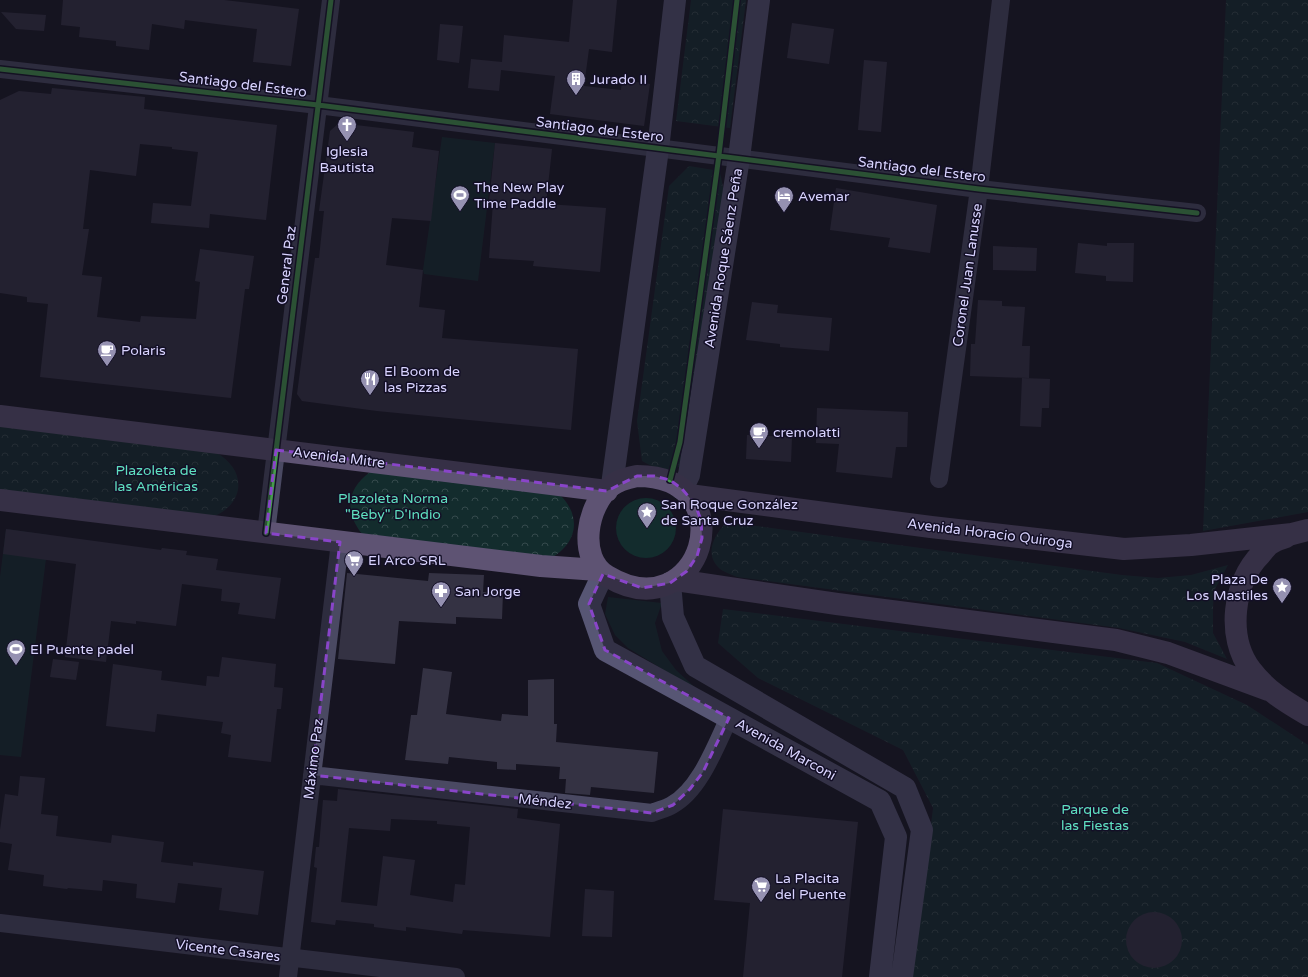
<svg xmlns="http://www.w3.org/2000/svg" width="1308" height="977" font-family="'Varela Round',sans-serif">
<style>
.grass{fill:#132c2d}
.park{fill:url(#park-crowns)}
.building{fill:#343243;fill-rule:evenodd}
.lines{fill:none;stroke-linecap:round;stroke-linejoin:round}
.minor{stroke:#4a4962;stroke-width:18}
.secondary{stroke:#575674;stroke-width:22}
.primary{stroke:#5e5373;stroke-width:22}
.cycleway-casing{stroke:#130f26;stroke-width:8}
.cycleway{stroke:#469c4c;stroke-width:5}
.marked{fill:none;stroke:#8945c9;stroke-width:3;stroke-dasharray:8 5;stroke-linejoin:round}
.labels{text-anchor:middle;stroke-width:3;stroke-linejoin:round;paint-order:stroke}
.poi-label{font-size:14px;fill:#d9d4ff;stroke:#130f26;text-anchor:start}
.street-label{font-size:14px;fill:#d9d4ff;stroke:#130f26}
.park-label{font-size:14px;fill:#5fe0c0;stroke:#130f26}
</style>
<defs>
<pattern id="park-crowns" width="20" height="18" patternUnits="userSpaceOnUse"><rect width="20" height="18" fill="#132c2d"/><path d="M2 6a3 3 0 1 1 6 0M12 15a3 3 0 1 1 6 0" fill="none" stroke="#354a4c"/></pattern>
</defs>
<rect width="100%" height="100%" fill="#161421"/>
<!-- grass -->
<path class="grass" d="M442 137 495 143 478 281 424 274 423 270Z
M616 528a30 30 0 1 1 60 0a30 30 0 1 1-60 0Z
M6 529 49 535 21 757 0 755V577Z
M608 597 662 603 655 623 662 651 676 670 700 692 628 648 615 635 605 614Z"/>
<!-- park -->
<path class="park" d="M691 0H746L730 128 676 121Z
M1226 0H1308V512L1203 531Z
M689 166 720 171 724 193 690 442 679 467 661 471 642 461 637 421 669 186Z
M0 424 215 452C249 470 245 507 209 518L0 491Z
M370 472 553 489C584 512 580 546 545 561L362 534C344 511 347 489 370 472Z
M742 524 1122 575 1158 578 1191 575 1228 565 1214 591 1213 608V633L1227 659 1185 642 1119 628 737 577C731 574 723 572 719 568 705 555 713 537 724 525Z
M723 609 1157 663 1247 705 1308 745V977H912L933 808 903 750 758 678 718 643Z"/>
<!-- building -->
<path class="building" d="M63 0H224L299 9 291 66 253 62 257 29 185 20 184 29 152 24 149 50 116 46V41L79 37 80 27 61 25Z
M573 0H617L612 52 589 49 584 86 621 90 622 80 650 84 644 126 550 114 555 76 501 70 499 91 468 88 471 59 502 62 504 35 569 42Z
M1 12 46 15 44 31 16 29Z
M792 23 834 29 829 64 787 58Z
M440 24 463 26 459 63 437 60Z
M864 60 887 62 881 132 858 130Z
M52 88 145 97 144 109 277 125 266 220 210 214 209 228 151 223 153 203 191 206 198 152 172 149V147L140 144 136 176 90 170 83 229H89L82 275 102 277 97 317 140 322 141 316 196 319 200 282 195 281 200 249 254 256 249 289H245L231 398 40 377 48 304 27 302V297L0 293V100L19 91 51 94Z
M339 123 414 132 412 147 439 151 431 221 392 218 386 265 423 270 419 307 445 310 442 338 578 349 571 430 377 411 302 401 297 394 315 258H319L324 211H319L330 131Z
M495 143 552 149 546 204 606 208 600 272 533 266 534 261 489 258 493 203 489 202Z
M836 188 937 205 930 253 888 247 890 238 830 230Z
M1078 243 1107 246V243H1134L1133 282 1106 281V276L1075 273Z
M993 246 1037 248 1036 271 993 270Z
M978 300 1002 301V306L1025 307 1022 346H1030L1029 378 970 376 971 344H975Z
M752 302 778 305 777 313 832 318 829 351 780 347V344L746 340Z
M1022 378 1050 379 1049 408H1042L1041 427 1020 426Z
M817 408 908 412 907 447H896L892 478 836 472 839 444 816 443Z
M747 435 792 437 791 462 746 459Z
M6 529 161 550 162 548 187 551 186 555 218 559 216 570 281 578 275 619 238 614 240 603 221 601 222 589 182 584 176 626 136 621V624L111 621 106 662 65 657 76 564 3 554Z
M347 573 428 581 429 573 484 575 483 592 503 593 502 619 456 617V624L399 621 395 664 338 659Z
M222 657 276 664 274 687 283 688 281 709H277L271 762 228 757 231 735 221 733 223 722 157 714 155 732 106 726 113 664 162 671 161 680 206 686 207 676 219 677Z
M53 659 79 662 76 680 50 677Z
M423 668 452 672 446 714 501 721 502 714 528 716V680L554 679V724H557L556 742 658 752 654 793 591 787 590 795 565 793 566 779H559L560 767 516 764V770L497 769V762L449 757 448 764 405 760 411 715H417Z
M20 776 45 778 41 814 58 816 56 836 111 843 112 835 164 842 161 862 193 866V862L264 871 258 915 219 910 222 888 178 883 175 903 136 898 137 884 103 880 102 891 68 888 67 889 43 886 44 875 8 870 12 844 0 842V830L5 794 18 796Z
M338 789 518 809 517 818 560 824 550 937 463 930 462 934 406 927V931L374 927V924L336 920 335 925 311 922 317 868 314 867 316 847H319L323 800 337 801ZM391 819 437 821V824L470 827 465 885 455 884 453 902 410 895 415 860 383 856 377 906 341 902 349 828 390 831Z
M723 809 858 822 842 977H743L750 903 714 900Z
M585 889 614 891 612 937 582 936Z
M1126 940a28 28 0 1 1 56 0a28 28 0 1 1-56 0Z"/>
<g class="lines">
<!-- minor -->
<path class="minor" d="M0 69 318 105 979 189 1197 213
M939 479 979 189 1001 0
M266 533 331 0
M312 775 652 813C658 810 666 809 672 805 700 790 716 745 729 718
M0 923 456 977
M288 977 340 542"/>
<!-- secondary -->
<path class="secondary" d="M612 485 658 149 675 0
M682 489 689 475 739 158 759 0
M603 574 589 604 605 650 880 801 896 837 880 977
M670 583 673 617 695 666 905 788 922 830 902 977"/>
<!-- primary -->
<path class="primary" d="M0 416 607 491
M637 476C748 476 701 633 607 576 577 558 587 505 611 486 618 480 628 478 637 476Z
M689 495 931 527 1124 549 1191 545 1292 534 1308 530
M0 500 541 566 598 570
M1286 537C1281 539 1276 540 1272 543 1268 545 1264 550 1261 554 1233 582 1226 637 1251 670 1267 691 1286 702 1308 715
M676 580 837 604 1116 640 1168 653 1268 690"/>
<defs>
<path id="cycleway" d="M0 69 318 105 979 189 1197 213
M670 480 680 442 719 155 737 0
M266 533 331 0"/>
</defs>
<!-- cycleway casing -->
<use href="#cycleway" class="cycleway-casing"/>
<!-- cycleway -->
<use href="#cycleway" class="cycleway"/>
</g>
<!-- marked area -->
<path d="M0 0H1308V977H0ZM276 450 607 491 637 476H654L670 480 682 489 695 504 701 520 702 538 697 556 687 571 670 583 642 588 603 574 589 604 605 650 729 718 703 772 690 789 673 805 652 813 312 775 340 542 266 533Z" fill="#161421" fill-opacity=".55" fill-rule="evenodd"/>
<path class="marked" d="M276 450 607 491 637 476H654L670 480 682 489 695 504 701 520 702 538 697 556 687 571 670 583 642 588 603 574 589 604 605 650 729 718 703 772 690 789 673 805 652 813 312 775 340 542 266 533Z"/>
<!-- icons -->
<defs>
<symbol id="building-pin" viewBox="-11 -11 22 30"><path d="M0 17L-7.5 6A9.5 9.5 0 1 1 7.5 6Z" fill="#9591b1" stroke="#130f26"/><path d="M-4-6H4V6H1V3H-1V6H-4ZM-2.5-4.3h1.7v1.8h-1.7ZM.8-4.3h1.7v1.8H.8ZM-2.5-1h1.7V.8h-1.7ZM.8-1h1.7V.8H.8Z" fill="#fff"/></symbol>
<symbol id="church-pin" viewBox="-11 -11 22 30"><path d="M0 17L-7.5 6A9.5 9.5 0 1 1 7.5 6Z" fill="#9591b1" stroke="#130f26"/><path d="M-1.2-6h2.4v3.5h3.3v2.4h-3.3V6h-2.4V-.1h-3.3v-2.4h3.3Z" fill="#fff"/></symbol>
<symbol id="stadium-pin" viewBox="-11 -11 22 30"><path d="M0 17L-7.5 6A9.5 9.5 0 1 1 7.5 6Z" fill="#9591b1" stroke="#130f26"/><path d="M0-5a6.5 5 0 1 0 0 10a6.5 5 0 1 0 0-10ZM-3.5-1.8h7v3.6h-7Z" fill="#fff"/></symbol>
<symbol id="hotel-pin" viewBox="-11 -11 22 30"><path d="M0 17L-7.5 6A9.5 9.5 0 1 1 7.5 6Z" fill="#9591b1" stroke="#130f26"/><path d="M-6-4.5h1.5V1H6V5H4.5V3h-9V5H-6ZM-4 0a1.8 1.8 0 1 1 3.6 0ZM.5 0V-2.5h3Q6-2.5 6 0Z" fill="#fff"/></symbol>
<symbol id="cafe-pin" viewBox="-11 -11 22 30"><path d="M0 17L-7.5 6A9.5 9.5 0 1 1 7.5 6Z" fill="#9591b1" stroke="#130f26"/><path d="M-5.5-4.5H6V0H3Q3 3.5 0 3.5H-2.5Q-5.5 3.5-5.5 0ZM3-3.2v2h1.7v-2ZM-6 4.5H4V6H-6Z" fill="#fff"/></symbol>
<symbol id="restaurant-pin" viewBox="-11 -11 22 30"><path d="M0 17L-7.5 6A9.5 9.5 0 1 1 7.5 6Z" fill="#9591b1" stroke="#130f26"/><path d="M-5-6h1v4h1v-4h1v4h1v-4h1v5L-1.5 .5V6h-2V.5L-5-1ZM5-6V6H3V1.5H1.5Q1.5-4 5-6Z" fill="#fff"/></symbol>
<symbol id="sight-pin" viewBox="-11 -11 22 30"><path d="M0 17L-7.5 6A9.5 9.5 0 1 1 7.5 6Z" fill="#9591b1" stroke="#130f26"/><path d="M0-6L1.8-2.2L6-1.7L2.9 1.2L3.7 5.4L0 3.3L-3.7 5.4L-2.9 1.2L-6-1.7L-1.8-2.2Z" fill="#fff"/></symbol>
<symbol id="supermarket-pin" viewBox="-11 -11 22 30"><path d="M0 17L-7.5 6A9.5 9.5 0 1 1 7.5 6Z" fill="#9591b1" stroke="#130f26"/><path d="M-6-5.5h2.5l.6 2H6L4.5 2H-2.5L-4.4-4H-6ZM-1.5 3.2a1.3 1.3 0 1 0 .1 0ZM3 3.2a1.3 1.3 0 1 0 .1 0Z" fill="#fff"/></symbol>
<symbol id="pharmacy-pin" viewBox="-11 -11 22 30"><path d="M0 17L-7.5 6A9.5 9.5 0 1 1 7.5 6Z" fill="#9591b1" stroke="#130f26"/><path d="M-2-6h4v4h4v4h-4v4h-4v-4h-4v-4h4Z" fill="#fff"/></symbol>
</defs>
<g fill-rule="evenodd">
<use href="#building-pin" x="565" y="68" width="22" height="30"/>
<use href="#church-pin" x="336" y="114" width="22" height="30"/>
<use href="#stadium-pin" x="449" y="184" width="22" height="30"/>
<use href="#hotel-pin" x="773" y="185" width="22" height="30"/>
<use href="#cafe-pin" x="96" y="339" width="22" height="30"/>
<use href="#restaurant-pin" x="359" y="368" width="22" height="30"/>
<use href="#cafe-pin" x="748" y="421" width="22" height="30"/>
<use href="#sight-pin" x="636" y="501" width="22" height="30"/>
<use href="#supermarket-pin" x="343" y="549" width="22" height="30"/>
<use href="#sight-pin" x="1271" y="576" width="22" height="30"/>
<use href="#pharmacy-pin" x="430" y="580" width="22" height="30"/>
<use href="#stadium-pin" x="5" y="638" width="22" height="30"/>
<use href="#supermarket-pin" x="750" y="875" width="22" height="30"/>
</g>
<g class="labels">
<!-- poi labels -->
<g class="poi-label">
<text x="590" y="84">Jurado II</text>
<text x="347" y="156" text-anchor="middle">Iglesia<tspan x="347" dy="16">Bautista</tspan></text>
<text x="474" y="192">The New Play<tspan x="474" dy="16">Time Paddle</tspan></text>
<text x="798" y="201">Avemar</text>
<text x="121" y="355">Polaris</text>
<text x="384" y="376">El Boom de<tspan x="384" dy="16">las Pizzas</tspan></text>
<text x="773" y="437">cremolatti</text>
<text x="661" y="509">San Roque González<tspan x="661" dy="16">de Santa Cruz</tspan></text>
<text x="368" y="565">El Arco SRL</text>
<text x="1268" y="584" text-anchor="end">Plaza De<tspan x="1268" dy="16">Los Mastiles</tspan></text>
<text x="455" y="596">San Jorge</text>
<text x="30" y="654">El Puente padel</text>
<text x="775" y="883">La Placita<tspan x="775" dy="16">del Puente</tspan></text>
</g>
<!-- street labels -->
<g class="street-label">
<text transform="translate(243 84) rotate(7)" y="5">Santiago del Estero</text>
<text transform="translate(600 129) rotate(7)" y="5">Santiago del Estero</text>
<text transform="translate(922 169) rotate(7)" y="5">Santiago del Estero</text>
<text transform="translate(723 258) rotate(-81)" y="5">Avenida Roque Sáenz Peña</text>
<text transform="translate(286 265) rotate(-83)" y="5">General Paz</text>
<text transform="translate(967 275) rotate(-82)" y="5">Coronel Juan Lanusse</text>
<text transform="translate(339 457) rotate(7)" y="5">Avenida Mitre</text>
<text transform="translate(990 533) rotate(7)" y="5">Avenida Horacio Quiroga</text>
<text transform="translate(786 749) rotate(29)" y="5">Avenida Marconi</text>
<text transform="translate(313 759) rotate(-83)" y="5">Máximo Paz</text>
<text transform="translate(545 801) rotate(6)" y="5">Méndez</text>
<text transform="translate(228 950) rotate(7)" y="5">Vicente Casares</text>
</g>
<!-- park labels -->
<g class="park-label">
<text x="156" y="475">Plazoleta de<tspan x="156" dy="16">las Américas</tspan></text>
<text x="393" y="503">Plazoleta Norma<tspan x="393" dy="16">"Beby" D'Indio</tspan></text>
<text x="1095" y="814">Parque de<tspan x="1095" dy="16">las Fiestas</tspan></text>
</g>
</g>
</svg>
